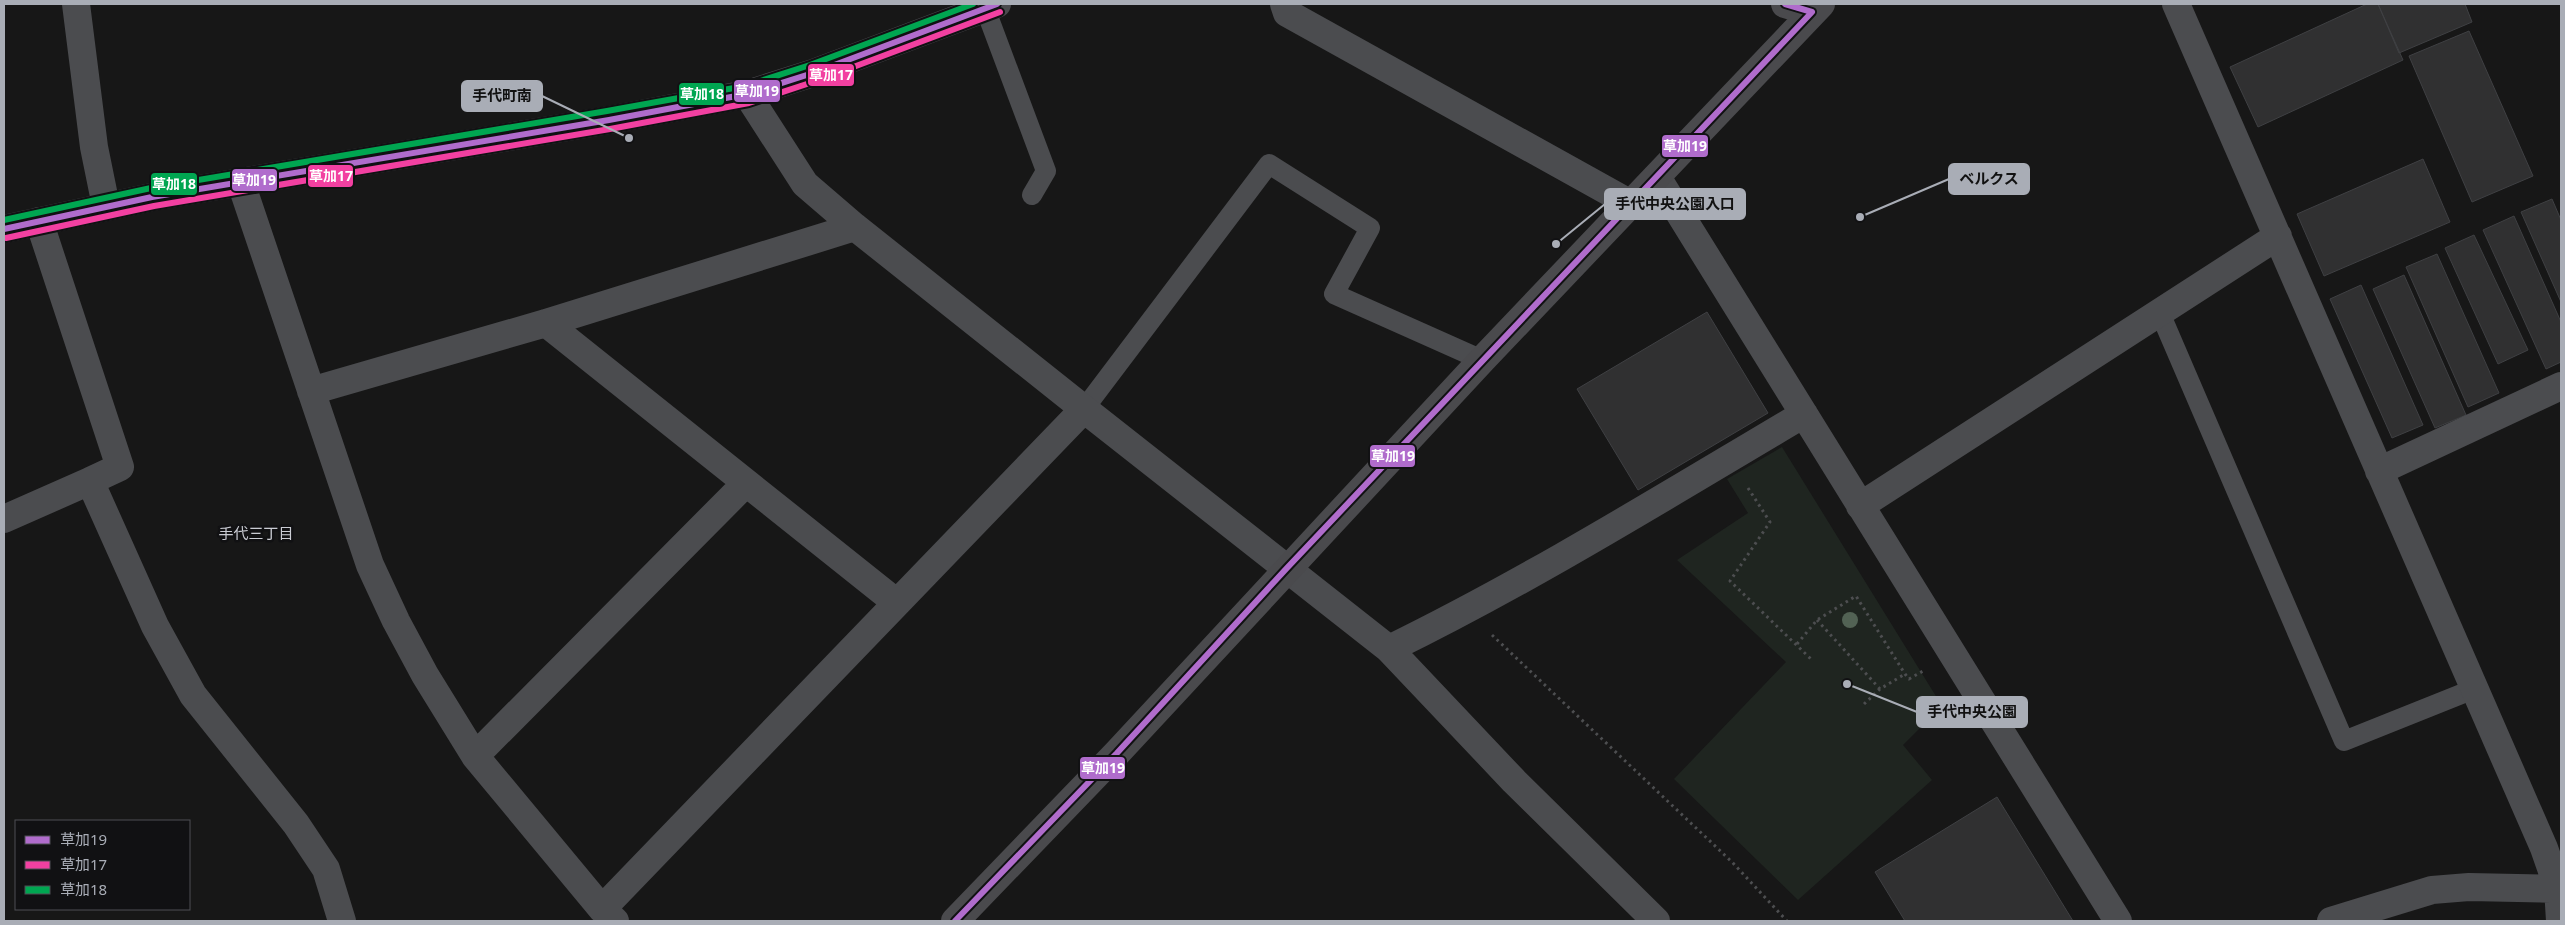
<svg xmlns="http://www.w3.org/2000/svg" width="2565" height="925" font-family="'Noto Sans','Noto Sans JP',sans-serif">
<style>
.green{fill:#1f2520}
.building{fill:#303031;stroke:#3f4043}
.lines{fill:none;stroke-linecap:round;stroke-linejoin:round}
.path{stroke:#4d4e50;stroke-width:3;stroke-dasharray:2.5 4;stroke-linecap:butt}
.lane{stroke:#4b4c4f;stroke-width:20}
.street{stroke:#4b4c4f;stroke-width:28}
.secondary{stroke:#4a4a4d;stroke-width:28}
.bus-1-casing{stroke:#111113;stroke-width:10}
.bus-2-casing{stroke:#111113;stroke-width:10}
.bus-3-casing{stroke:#111113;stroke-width:10}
.bus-1{stroke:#b06ccc;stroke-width:6}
.bus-2{stroke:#f240a1;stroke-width:6}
.bus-3{stroke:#00a651;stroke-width:6}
.tree{fill:#526254}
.labels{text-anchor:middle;stroke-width:5;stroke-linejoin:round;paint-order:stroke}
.neighbourhood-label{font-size:15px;fill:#caccd3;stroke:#111113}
.leader{fill:none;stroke:#a9adb6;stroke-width:2}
.callout-dot{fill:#a9adb6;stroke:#111113;stroke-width:2}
.callout{fill:#a9adb6;stroke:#a9adb6;stroke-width:2}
.callout-label{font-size:15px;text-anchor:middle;font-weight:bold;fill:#111}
.line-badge{stroke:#111113;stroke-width:2}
.badge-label{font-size:14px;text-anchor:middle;font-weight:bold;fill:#fff}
</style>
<rect width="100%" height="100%" fill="#171717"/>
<!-- green -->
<path class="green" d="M1782 447 1942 706 1903 745 1932 780 1798 900 1674 779 1786 662 1677 560 1748 513 1727 479Z"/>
<!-- building -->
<path class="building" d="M2367 4H2378L2403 60 2258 127 2230 67Z
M2378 4H2465L2472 22 2399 53Z
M2469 31 2533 176 2472 202 2409 56Z
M2423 159 2450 222 2324 276 2297 214Z
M2552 199 2561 220V302L2521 212Z
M2514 216 2561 322V362L2546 369 2483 230Z
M2474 235 2528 350 2498 364 2445 248Z
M2437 254 2499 393 2468 407 2406 267Z
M2404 275 2466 415 2435 428 2373 289Z
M2361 285 2423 425 2392 438 2330 299Z
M1707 312 1768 413 1638 490 1577 389Z
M1997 797 2073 921H1905L1875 872Z"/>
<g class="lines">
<!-- path -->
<path class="path" d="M1748 488 1770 522 1730 581 1813 661
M1817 620 1880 689
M1492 635 1732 862 1787 921
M1797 644 1817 620 1856 596 1905 674 1909 679 1923 671
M1864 704 1880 689 1905 674"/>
<!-- lane -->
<path class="lane" d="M985 8 1046 171 1032 195
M2160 313 2344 741 2474 689
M1084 409 1269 164 1370 228 1334 294 1482 360"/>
<!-- street -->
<path class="street" d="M76 4 94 147 106 206
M1284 4 1287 13 1631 204
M2176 4 2544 848 2558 888 2560 921
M747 94 805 184 855 227 1084 409 1389 649 1514 781 1656 921
M1657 177 2118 921
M241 183 370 565 396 621 425 675 475 756 602 909 615 921
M39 221 120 467 90 481 155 626 193 695 296 824 326 869 342 921
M546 323 897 603
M311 391 546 323 855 227
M2379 471 2561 386
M1860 506 2278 236
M4 519 90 481
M1389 649C1532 579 1667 495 1804 414
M475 756 746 483
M602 909 1084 409
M2331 921 2432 890 2469 887 2561 889"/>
<!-- secondary -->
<path class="secondary" d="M1785 4 1812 12
M4 229 152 197 609 120 747 94 813 73 997 4
M955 921 1117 753 1482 360 1821 4"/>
<defs>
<path id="bus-1" d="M4 229 152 197 609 120 747 94 813 73 997 4
M955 921 1117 753 1286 569 1812 12 1785 4"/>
<path id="bus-2" d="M6 238 154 206 610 129 749 103 816 81 1000 12"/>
<path id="bus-3" d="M4 220 151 188 607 111 745 86 810 65 973 4"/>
</defs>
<!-- bus-1 casing -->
<use href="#bus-1" class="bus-1-casing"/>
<!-- bus-2 casing -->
<use href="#bus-2" class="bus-2-casing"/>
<!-- bus-3 casing -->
<use href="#bus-3" class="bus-3-casing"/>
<!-- bus-1 -->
<use href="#bus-1" class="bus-1"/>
<!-- bus-2 -->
<use href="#bus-2" class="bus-2"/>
<!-- bus-3 -->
<use href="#bus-3" class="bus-3"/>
</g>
<!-- trees -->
<circle class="tree" cx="1850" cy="620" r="8"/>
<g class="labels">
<!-- neighbourhood labels -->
<g class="neighbourhood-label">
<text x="256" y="539">手代三丁目</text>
</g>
</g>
<!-- callouts -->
<path class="leader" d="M629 138L542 96M1860 217L1949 179M1556 244L1605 204M1847 684L1917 712"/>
<g class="callout-dot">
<circle cx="629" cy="138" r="5"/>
<circle cx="1860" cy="217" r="5"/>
<circle cx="1556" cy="244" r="5"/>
<circle cx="1847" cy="684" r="5"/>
</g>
<g class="callout">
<rect x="462" y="81" width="80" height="30" rx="5"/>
<rect x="1949" y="164" width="80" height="30" rx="5"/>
<rect x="1605" y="189" width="140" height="30" rx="5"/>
<rect x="1917" y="697" width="110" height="30" rx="5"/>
</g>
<g class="callout-label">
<text x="502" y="101">手代町南</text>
<text x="1989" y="184">ベルクス</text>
<text x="1675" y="209">手代中央公園入口</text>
<text x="1972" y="717">手代中央公園</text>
</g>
<g class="line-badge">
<rect x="807" y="63" width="48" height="24" rx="5" fill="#f240a1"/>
<rect x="733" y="79" width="48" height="24" rx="5" fill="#b06ccc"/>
<rect x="678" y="82" width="47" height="24" rx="5" fill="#00a651"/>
<rect x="1661" y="134" width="48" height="24" rx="5" fill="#b06ccc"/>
<rect x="307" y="164" width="47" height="24" rx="5" fill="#f240a1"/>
<rect x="231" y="168" width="47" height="24" rx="5" fill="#b06ccc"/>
<rect x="150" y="172" width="48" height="24" rx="5" fill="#00a651"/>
<rect x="1369" y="444" width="47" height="24" rx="5" fill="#b06ccc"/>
<rect x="1079" y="756" width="47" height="24" rx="5" fill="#b06ccc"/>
</g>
<g class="badge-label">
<text x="831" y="80">草加17</text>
<text x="757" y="96">草加19</text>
<text x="702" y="99">草加18</text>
<text x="1685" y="151">草加19</text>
<text x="331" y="181">草加17</text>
<text x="254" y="185">草加19</text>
<text x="174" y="189">草加18</text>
<text x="1393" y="461">草加19</text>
<text x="1103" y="773">草加19</text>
</g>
<!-- border -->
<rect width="2565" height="925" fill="none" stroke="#a9adb6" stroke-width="10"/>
<!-- legend -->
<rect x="15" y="820" width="175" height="90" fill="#111113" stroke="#4e4f54"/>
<rect x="25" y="836" width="25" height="8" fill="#b06ccc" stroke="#4e4f54"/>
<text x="60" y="845" font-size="15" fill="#a9adb6">草加19</text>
<rect x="25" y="861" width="25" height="8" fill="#f240a1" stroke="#4e4f54"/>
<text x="60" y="870" font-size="15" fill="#a9adb6">草加17</text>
<rect x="25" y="886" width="25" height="8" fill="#00a651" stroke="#4e4f54"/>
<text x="60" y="895" font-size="15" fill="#a9adb6">草加18</text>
</svg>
